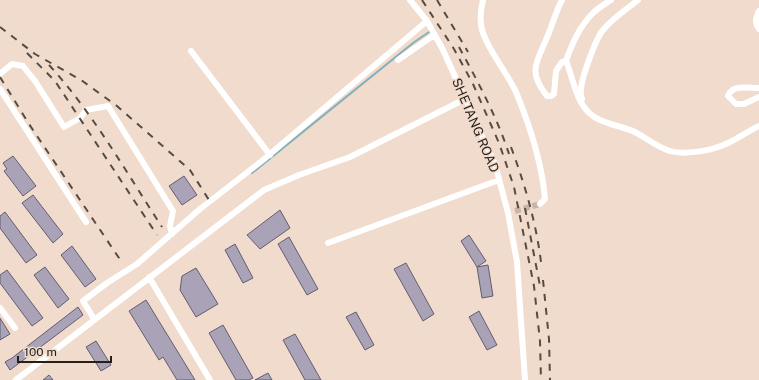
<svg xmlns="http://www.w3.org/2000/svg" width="759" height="380" font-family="'Public Sans',sans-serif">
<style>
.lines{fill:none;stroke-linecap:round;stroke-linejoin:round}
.stream{stroke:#84b0bb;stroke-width:2}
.building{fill:#aaa3b8;stroke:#635d70}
.minor-tunnel{stroke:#c8b5a8;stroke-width:6;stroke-dasharray:6 3;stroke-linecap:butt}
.minor{stroke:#fff;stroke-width:6}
.rail{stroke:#564c44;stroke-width:2;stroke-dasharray:7 7;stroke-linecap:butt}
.labels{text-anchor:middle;stroke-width:3;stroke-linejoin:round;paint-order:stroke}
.street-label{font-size:13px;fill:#261f19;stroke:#f0dbcc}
</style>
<rect width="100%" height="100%" fill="#f0dbcc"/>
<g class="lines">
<!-- stream -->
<path class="stream" d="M252 173 413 43 429 32"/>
</g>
<!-- building -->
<path class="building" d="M13 156 36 186 23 196 4 171 7 169 3 163Z
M184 176 197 195 182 205 169 186Z
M33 195 63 234 53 243 22 203Z
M280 210 290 228 260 249 247 235Z
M5 212 37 255 26 263 0 228V216Z
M469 235 486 261 477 267 461 241Z
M289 237 318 289 307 295 278 244Z
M235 244 253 278 243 283 225 250Z
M72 246 96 279 85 287 61 255Z
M406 263 434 314 423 321 394 269Z
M488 265 493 296 482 298 477 267Z
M45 267 69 299 58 308 34 275Z
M196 268 218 304 196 317 180 290 182 276Z
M7 270 43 318 32 326 0 283V275Z
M146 300 195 380H177L163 357 159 360 129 311Z
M78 307 83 315 10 370 5 362 12 358Z
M479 311 497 345 487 350 469 317Z
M356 312 374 345 365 350 346 317Z
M0 318 10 334 0 340Z
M223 325 253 378 249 380H236L209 333Z
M295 334 321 380H305L283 340Z
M96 341 111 365 101 371 86 347Z
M268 373 272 380H255Z
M49 375 53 380H43Z"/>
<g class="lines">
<!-- minor-tunnel -->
<path class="minor-tunnel" d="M515 211 540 204"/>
<!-- minor -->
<path class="minor" d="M410 0 427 21 442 48 495 164 508 213 517 262 525 380
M483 0C481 8 480 17 481 24 482 42 508 74 516 92 530 126 542 163 545 199L540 204
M562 0C556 11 553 23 548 35 538 61 526 70 547 96H551L554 94 556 71 562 62 566 61C575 82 576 110 600 120 611 125 624 127 635 132 646 138 657 147 670 151 683 155 708 151 721 146 735 141 746 132 759 126
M759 11C756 18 754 22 759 29
M191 51 270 155
M398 60 434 35
M566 61C572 44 579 27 593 13 598 8 605 4 611 0
M0 74 12 64 23 66 35 81 64 127 80 118 86 110 108 106 173 211 170 226 172 234
M759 88C748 88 732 84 728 96L736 104H744L759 97
M0 89 86 222
M582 99C581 96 580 93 581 90 581 79 596 38 603 30 613 18 627 9 638 0
M328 243 499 180
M149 277 210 380
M0 308 15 328
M94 319 83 301 107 283 137 264 200 209 263 160 427 21
M16 380 264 190 299 175 350 157 465 99"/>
<!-- rail -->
<path class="rail" d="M422 0 454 49 473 84 499 143 514 187 534 286 540 341 541 380
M437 0 468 52
M0 27 35 54 81 80 117 106 190 170 209 200
M459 47C478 82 497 117 509 154
M27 53 55 81 157 235
M49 65C93 113 126 172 162 227
M0 77 29 124 123 264
M511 147C525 185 536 222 541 262
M525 208 540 286
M543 280 549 339 550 380"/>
</g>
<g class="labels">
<!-- street labels -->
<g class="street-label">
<text transform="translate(476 125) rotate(67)" y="5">SHETANG ROAD</text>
</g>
</g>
<!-- scale -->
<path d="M18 356v6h93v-6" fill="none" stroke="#261f19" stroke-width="2"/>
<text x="24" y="356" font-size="12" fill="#261f19" stroke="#f0dbcc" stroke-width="3" paint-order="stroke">100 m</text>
</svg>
